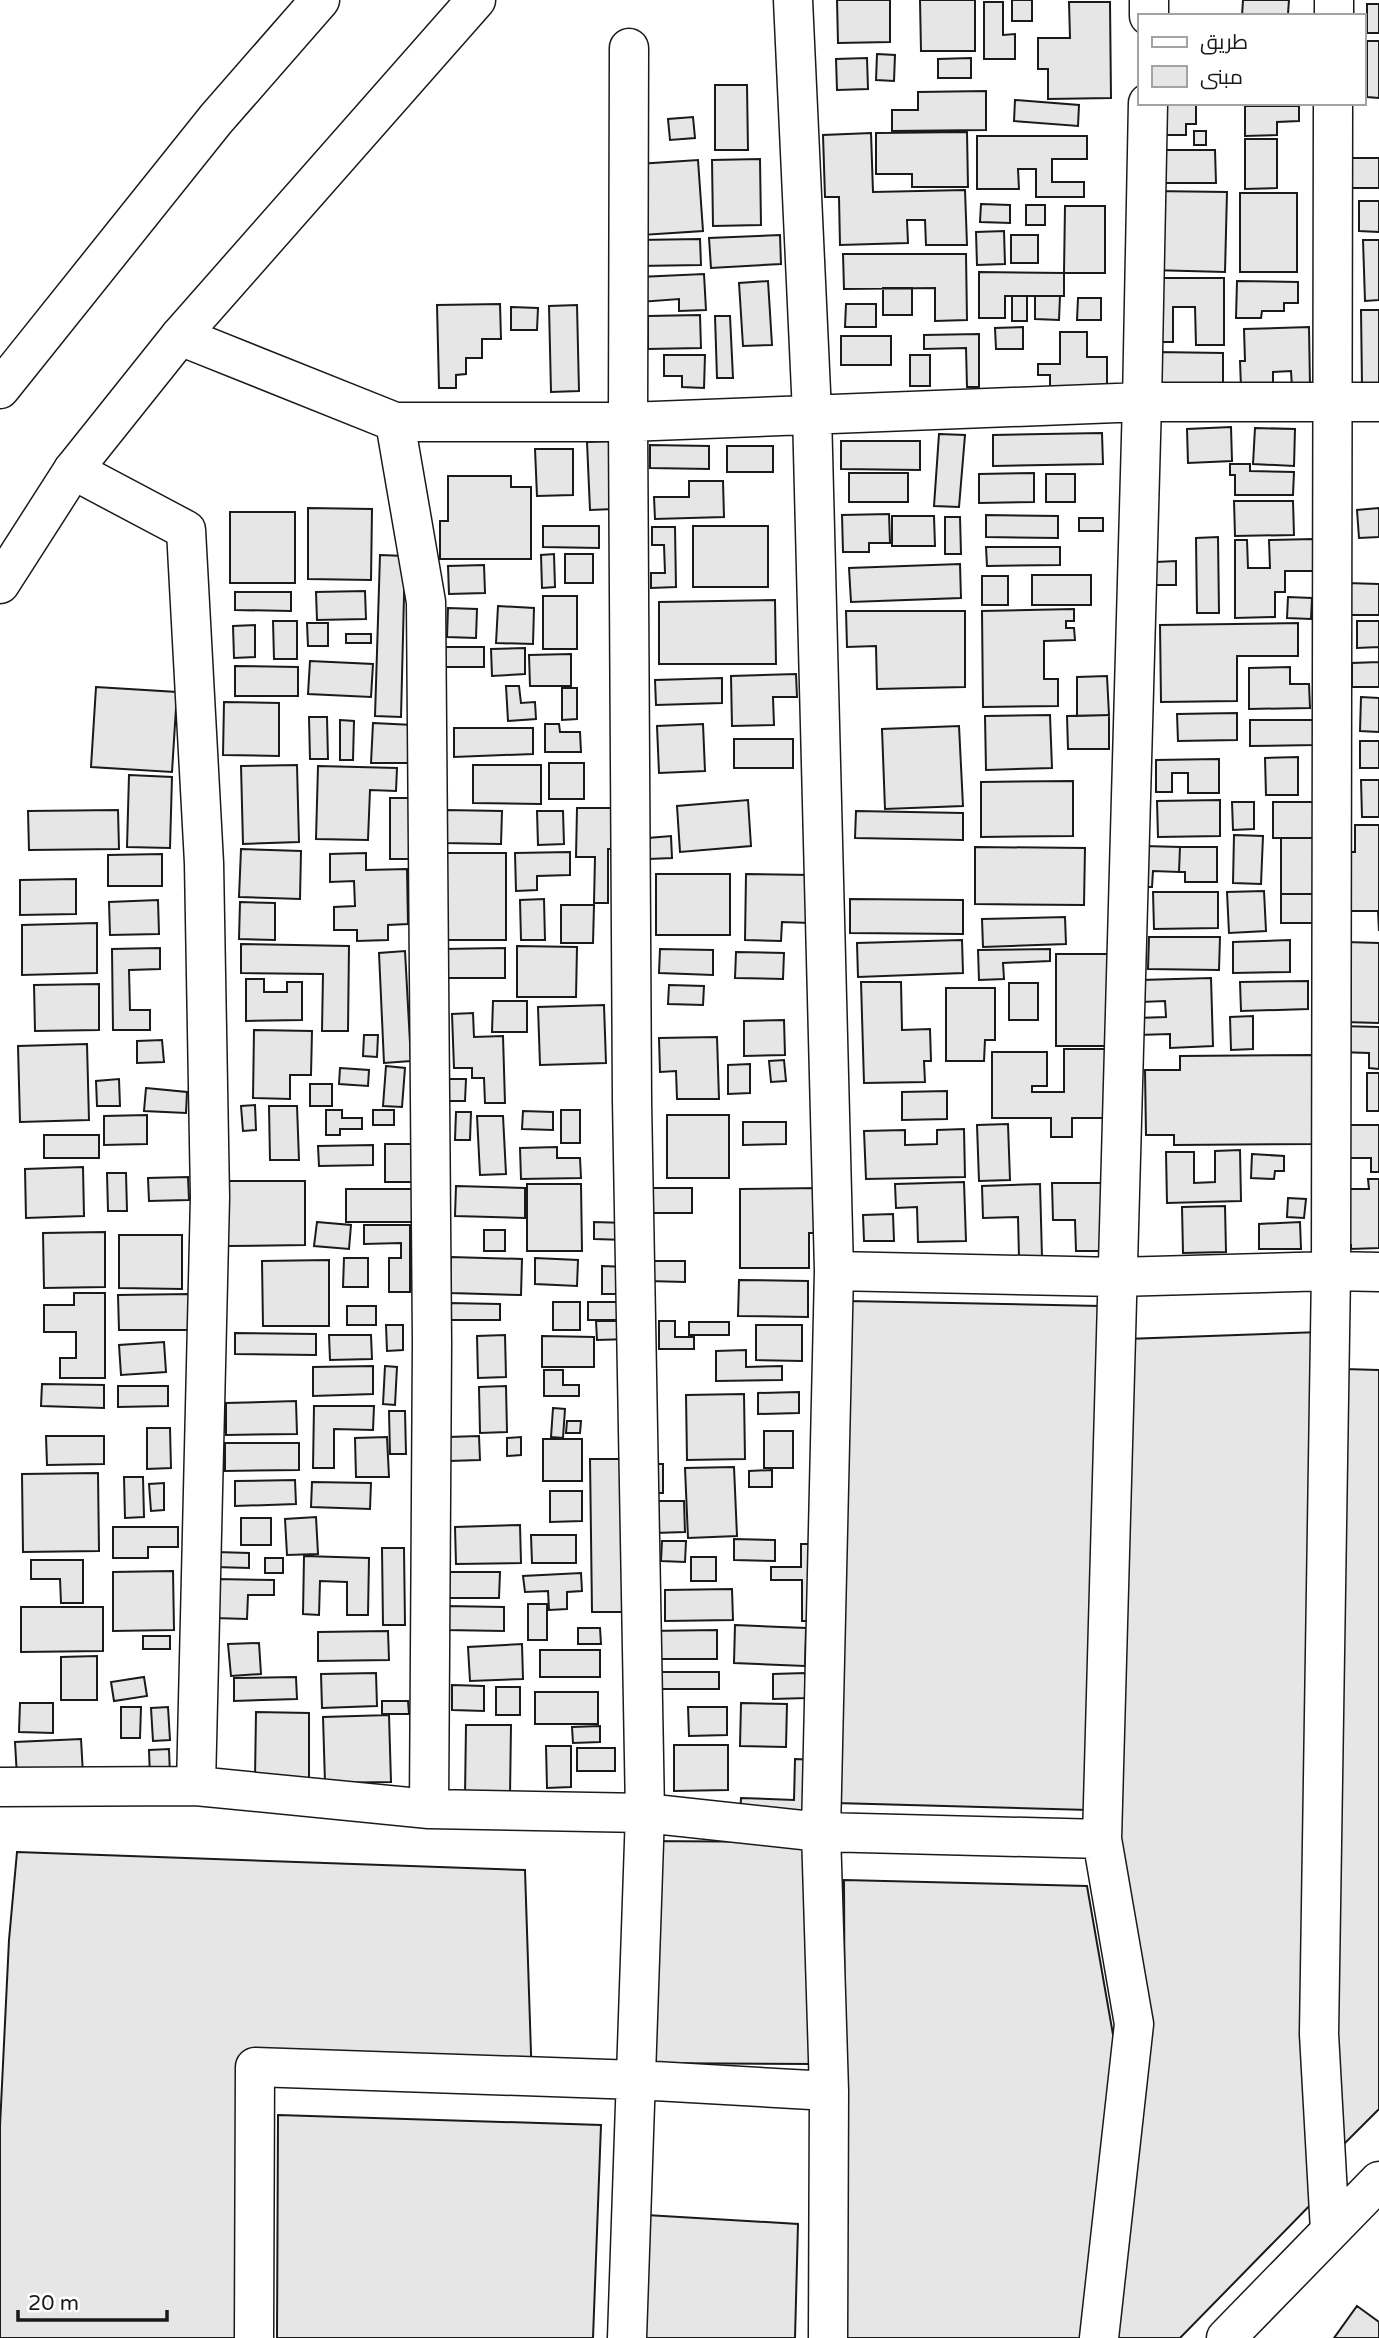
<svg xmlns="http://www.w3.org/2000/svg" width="1379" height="2338" font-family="'Varela Round',Cairo,sans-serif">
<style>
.building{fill:#e6e6e6;stroke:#1a1a1a;stroke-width:2}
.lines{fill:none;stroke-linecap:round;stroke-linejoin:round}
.street-casing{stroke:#1a1a1a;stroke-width:41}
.highway-casing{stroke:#1a1a1a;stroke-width:41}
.street{stroke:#fff;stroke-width:38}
.highway{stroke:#fff;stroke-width:38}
</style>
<rect width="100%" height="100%" fill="#fff"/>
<!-- building -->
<path class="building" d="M837 0H890V42L838 43Z
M920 0H975V51H921Z
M1012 0H1032V21H1012Z
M1243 0H1289L1288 14 1300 16H1242Z
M984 2H1003V35L1015 34V59H984Z
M1069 2H1110L1111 98 1048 99V69H1038V38H1070Z
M1367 4H1379V33H1367Z
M1367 41H1379V98L1367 97Z
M877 54 895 55 894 81 876 80Z
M867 58 868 89 837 90 836 59Z
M971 58V78H938V59Z
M715 85H747L748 150H715Z
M986 91V130L892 131V110H918V92Z
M1015 100 1079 105 1078 126 1014 121Z
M1166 103H1196V124H1186V135H1166Z
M1245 106H1299V121L1277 122V135L1245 136Z
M693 117 695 138 670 140 668 119Z
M1194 131H1206V145H1194Z
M967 132 968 187H912V174H876V133Z
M871 133 873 192 965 190 967 245H926L925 220H907L908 243 840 245 839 197H825L823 135Z
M977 136H1087V159H1052V182H1084V197H1036V169H1018L1019 189H977Z
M1245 139H1277V188L1245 189Z
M1165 150H1215L1216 183H1165Z
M1352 158H1379V188H1351Z
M760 159 761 225 713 226 712 160Z
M698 160 703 231 642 235 638 164Z
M1152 191 1227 192 1225 272 1150 270Z
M1240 193H1297V272H1240Z
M1359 201H1379V232L1359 231Z
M981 204 1010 205V223L980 222Z
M1026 205H1045V225H1026Z
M1065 206H1105V273H1064Z
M1004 231 1005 264 977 265 976 232Z
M780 235 781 264 711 268 709 238Z
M1011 235H1038V263H1011Z
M700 239 701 265 638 266V240Z
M1363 240H1379V300L1365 301Z
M843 254H966L967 320 935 321V288L844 289Z
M979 272 1064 273V296H1005V318H979Z
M704 274 706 310 679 311V299L640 302 639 277Z
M1154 278H1224V345H1196L1195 307H1173V342H1154Z
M768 281 772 345 743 346 739 283Z
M1237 281 1298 282V303H1284V311H1262L1261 318H1236Z
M883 288H912V315H883Z
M1012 296H1027V321H1012Z
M1035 296H1060L1059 320 1035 319Z
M1078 298H1101V320H1077Z
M500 304 501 339H482V358H466V374L456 375V388H439L437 305Z
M846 304H876V327H845Z
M577 305 579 391 551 392 549 306Z
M511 307 538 308 537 330H511Z
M1361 310H1379V385H1362Z
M700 315 701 348 648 349V316Z
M715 316H730L733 378H717Z
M1023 327V349H996L995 328Z
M1309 327 1310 387 1292 388 1291 371 1273 372V386L1241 387 1240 361H1245L1244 329Z
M1060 332H1087V357H1107V391H1050V375H1038V364H1060Z
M979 334V387H967L966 348 924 349V335Z
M841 336H891V365H841Z
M1156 352 1223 353V385H1156Z
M664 355H705L704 388 682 387V376H664Z
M910 355H930V386H910Z
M1231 427 1232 461 1188 463 1187 429Z
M1255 428 1295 429 1294 466 1253 464Z
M1102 433 1103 464 993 466V435Z
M939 434 965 435 959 507 934 506Z
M612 441 614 509 590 510 587 442Z
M841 441H920V470L841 469Z
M650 445 709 446V469L650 468Z
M727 446H773V472H727Z
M535 449H573V495L537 496Z
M1230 464H1250V471L1294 472 1293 495H1235V475H1230Z
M849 473H908V502H849Z
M1034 473V502L979 503V474Z
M1046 474H1075V502H1046Z
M448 476H511V487H531V559H440V521H448Z
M689 481H723L724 517 655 519 654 497H689Z
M1234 501H1293L1294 535 1235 536Z
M308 508 372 509 371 580 308 579Z
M1379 508V537L1359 538 1357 510Z
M230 512H295V583H230Z
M889 514 890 543H869V552H843L842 515Z
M986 515 1058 516V538L986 537Z
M892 516H934L935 546H892Z
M945 517H960L961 554H945Z
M1079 518H1103V531H1079Z
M543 526H599V548L543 547Z
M693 526H768V587H693Z
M652 527H675L676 587 651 588V573H665L664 545H652Z
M1218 537 1219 613H1197L1196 538Z
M1313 539 1314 571H1285V592H1275V617L1235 618V540H1247L1248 568H1270L1269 540Z
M986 547H1060V565L987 566Z
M554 554 555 587 542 588 541 555Z
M565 554H593V583H565Z
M380 555 405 556 401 717 375 716Z
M1176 561V585H1156V562Z
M960 564 961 598 851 602 849 568Z
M484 565 485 593 449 594 448 566Z
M1032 575H1091V605H1032Z
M982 576H1008V605H982Z
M1347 583 1379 584V615H1346Z
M365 591 366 619 317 620 316 592Z
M235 592H291V611L235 610Z
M543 596H577V649H543Z
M1288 597 1312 598 1311 619 1287 618Z
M775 600 776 664H659V602Z
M498 606 534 608 533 644 496 643Z
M448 608 477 609 476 638 447 637Z
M1074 609V621H1066V628H1074L1075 640 1044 641V679H1058V706L983 707 982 611Z
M846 611H965V687L877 689 876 646 847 647Z
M273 621H297V659H274Z
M1357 621H1379V687H1352V663L1379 662V647L1357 648Z
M307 623H328V646H308Z
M1298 623V656H1237V701L1161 702 1160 625Z
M255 625V657L234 658 233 626Z
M346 634H371V643H346Z
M443 647H484V667H443Z
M525 648V674L492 676 491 649Z
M571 654V686H530L529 655Z
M310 661 373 664 371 697 308 694Z
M235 666 298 667V696H235Z
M1290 667V684H1309L1310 708 1249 709V668Z
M796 674 797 697H773L774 725 732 726 731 676Z
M1107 676 1109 715 1077 716V677Z
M722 678V703L656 705 655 680Z
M506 686H519L521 703 535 702 536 719 508 721Z
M96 687 177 692 172 772 91 767Z
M562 688H577V719L562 720Z
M1361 697 1379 698V732L1360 731Z
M224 702 279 703V756L223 755Z
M1237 713V740L1178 741 1177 714Z
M1050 715 1052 768 986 770 985 716Z
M1109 715V749H1068L1067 716Z
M309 717H327L328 759H310Z
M340 720 354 721 353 760H340Z
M1250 720H1315V745L1250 746Z
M373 723 413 725 412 763H371Z
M545 724H559L560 732H580L581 752H545Z
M703 724 705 771 659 773 657 726Z
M959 726 963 806 885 809 882 729Z
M454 728H533V754L454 757Z
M734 739H793V768H734Z
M1360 741H1379V768H1360Z
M1298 757V795H1266L1265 758Z
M1219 759V793H1188V773H1172V792H1156V760Z
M549 763H584V799H549Z
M297 765 299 842 243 844 241 766Z
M473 765H541V804L473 803Z
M318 766 397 768 396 791 370 790 368 840 316 839Z
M129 775 172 777 170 848 127 847Z
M1361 780H1379V817H1362Z
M1073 781V836L981 837V782Z
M390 798H414L415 859H390Z
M748 800 751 846 680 852 677 806Z
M1220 800V836L1158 837 1157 801Z
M1232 802H1254V829L1233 830Z
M1273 802H1316V838H1273Z
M577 808H624V849H608V903H594L595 857H576Z
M118 810 119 849 29 850 28 811Z
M445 810 502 811 501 844 444 843Z
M537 811H563L564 844 538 845Z
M856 811 963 813V840L855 838Z
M1355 825H1379V931L1378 911H1344V852H1355Z
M1234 835 1263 836 1261 884 1233 883Z
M671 836 672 858 649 859 648 838Z
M1281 838H1316V894H1281Z
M1144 846 1180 847 1179 872 1153 871 1152 887H1144Z
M975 847 1085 848 1084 905 975 904Z
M1180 847H1217V882H1185V872H1179Z
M241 849 301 851 300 899 239 897Z
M570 852V875L537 876V890L516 891 515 853Z
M366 853V870L407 869 408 924 388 925V940L357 941V930H334V907L355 906 354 881 330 882V854Z
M440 853H506V940H441Z
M162 854V886H108V855Z
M656 874H730V935H656Z
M746 874 811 875 810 923 782 922 781 941 745 940Z
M76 879V914L20 915V880Z
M1264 891 1266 931 1229 933 1227 892Z
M1153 892H1218V928L1154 929Z
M1281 894H1316V923H1281Z
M544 899 545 940H521L520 900Z
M850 899 963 900V934L850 933Z
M158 900 159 934 110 935 109 902Z
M240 902 275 903V940L239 939Z
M561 905H594L593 943H561Z
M1065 917 1066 944 983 947 982 919Z
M97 923V973L22 975V925Z
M1149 937H1220L1219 970 1148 969Z
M962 940 963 973 858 977 857 943Z
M1290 940V972L1233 973V942Z
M1346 942 1379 943V1023L1344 1022Z
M241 944 349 946 348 1031H322L323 974 241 973Z
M517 946 577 947 576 997H517Z
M160 948V969L129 970 130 1010H150V1030H113L112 949Z
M505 948V978H443L442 949Z
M660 949 713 950V975L659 973Z
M1050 949V961L1003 963 1004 979 979 980 978 950Z
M405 951 411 1061 384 1063 379 953Z
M736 952 784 953 783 979 735 978Z
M1056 954H1111V1046H1056Z
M1211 978 1213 1046 1170 1048V1034L1138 1035 1137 1018 1166 1017 1165 1001 1141 1002V980Z
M246 979H264V992H287V982H302V1020L246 1021Z
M1308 981V1009L1241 1011 1240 982Z
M861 982H901L902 1030 930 1029 931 1061H924L925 1082 864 1083Z
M1009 983H1038V1020H1009Z
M99 984V1030L35 1031 34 985Z
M669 985 704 986 703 1005 668 1004Z
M946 988H995V1040H985L984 1061H946Z
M493 1001H527V1032H492Z
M604 1005 606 1063 540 1065 538 1007Z
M473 1013 474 1037 503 1036 505 1103H485L484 1078H472V1068H454L452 1014Z
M1253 1016V1049L1231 1050 1230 1017Z
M784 1020 785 1055 744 1056V1021Z
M1339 1026 1379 1027V1069L1369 1068V1053L1338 1052Z
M254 1030 312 1031 311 1075H290V1099L253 1098Z
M364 1035H378L377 1057 363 1056Z
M717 1037 719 1099H677L676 1071 660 1072 659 1038Z
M162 1040 164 1062 137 1063V1041Z
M87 1044 89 1120 20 1122 18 1046Z
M1064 1049H1115V1118H1072V1137H1051V1118H992V1052H1047V1086H1032V1092H1064Z
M1314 1055 1315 1144 1174 1145V1135H1146L1145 1070H1180V1056Z
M784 1060 786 1081 771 1082 769 1061Z
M750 1064V1093L728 1094V1065Z
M386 1066 405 1068 402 1107 383 1106Z
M340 1068 369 1070 368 1086 339 1084Z
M1367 1073H1379V1111H1367Z
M119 1079 120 1106H97L96 1081Z
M446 1079H466L465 1101H445Z
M310 1084H332V1106H310Z
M146 1088 187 1092 186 1113 144 1111Z
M947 1091V1119L902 1120V1092Z
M255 1105 256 1130 243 1131 241 1106Z
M269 1106H297L299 1160H270Z
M326 1110H342V1118H362V1129H340V1135H326Z
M373 1110H394V1125H373Z
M561 1110H580V1143H561Z
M523 1111 553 1112V1130L522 1129Z
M456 1112H471L470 1140H455Z
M147 1115V1144L104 1145V1116Z
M667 1115H729V1178H667Z
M477 1116H503L506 1174 480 1175Z
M743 1122H786V1144L743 1145Z
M1008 1124 1010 1180 979 1181 977 1125Z
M1341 1125H1379V1172H1371V1158H1341Z
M964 1129 965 1177 866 1179 864 1131 905 1130V1145L937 1144V1130Z
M44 1135H99V1158H44Z
M385 1144H418L419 1182H385Z
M373 1145V1165L319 1166 318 1146Z
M557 1147V1158H580L581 1178 521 1179 520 1148Z
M1240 1150 1241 1201 1167 1203 1166 1152H1194V1183L1215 1182V1151Z
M1252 1154 1284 1156V1171H1275L1274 1179 1251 1178Z
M83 1167 84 1216 26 1218 25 1169Z
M107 1173H126L127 1211H108Z
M188 1177 189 1200 149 1201 148 1178Z
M1368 1179H1379V1248L1351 1249V1245H1345L1344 1189H1369Z
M228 1181H305V1245L228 1246Z
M964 1182 966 1241 918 1242 917 1207 896 1208 895 1184Z
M1052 1183H1103L1104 1251H1076L1075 1220H1053Z
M527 1184H581L582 1251H527Z
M1040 1184 1042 1257 1019 1258 1018 1217 983 1218 982 1186Z
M456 1186 525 1188V1218L455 1216Z
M652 1188H692V1213H652Z
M821 1188V1233H809V1268H740V1189Z
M346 1189H419V1222H346Z
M1288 1198 1306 1199 1304 1218 1287 1217Z
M1225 1206 1226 1252 1183 1253 1182 1207Z
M893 1214 894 1241H864L863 1215Z
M317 1222 351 1225 349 1249 314 1246Z
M594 1222 626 1223V1240L594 1239Z
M1300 1222 1301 1249H1259V1224Z
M364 1225H410V1292H389V1258H401V1243L364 1244Z
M484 1230H505V1251H484Z
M105 1232V1287L44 1288 43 1233Z
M119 1235H182V1289L119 1288Z
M451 1257 522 1259 521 1295 450 1293Z
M344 1258H368V1287H343Z
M535 1258 578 1260 577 1286 535 1284Z
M329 1260V1326H263L262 1261Z
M649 1261H685V1282L648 1281Z
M602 1266 628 1267V1294H602Z
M739 1280 808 1281V1317L738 1316Z
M74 1293H105V1378H60V1358H76V1332H44V1305H74Z
M189 1294V1330H119L118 1295Z
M848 1301 1101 1306 1089 1810 836 1803Z
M553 1302H580V1330H553Z
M588 1302H617V1320H588Z
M448 1303 500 1304V1320H448Z
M347 1306H376V1325H347Z
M596 1321H630V1339L597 1340Z
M659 1321H675V1337H694V1349H659Z
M689 1322H729V1335H689Z
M386 1325H403V1350L387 1351Z
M756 1325H802V1361L756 1360Z
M1320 1332 1319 2196 1180 2338H1106L1142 2009 1114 1843 1126 1339Z
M235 1333 316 1334V1355L235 1354Z
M329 1335H371L372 1359 330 1360Z
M505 1335 506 1377 478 1378 477 1336Z
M542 1336 594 1337V1367H542Z
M164 1342 166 1372 121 1375 119 1345Z
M746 1350V1367L782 1366V1380L716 1381V1351Z
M373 1366V1394L313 1396V1367Z
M385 1366 397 1367 395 1405 383 1404Z
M1344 1369 1379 1370V2109L1344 2144 1335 1985Z
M544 1370H563V1385H579V1396H544Z
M42 1384 104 1385V1408L41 1406Z
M118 1386H168V1406L118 1407Z
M506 1386 507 1432 480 1433 479 1387Z
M799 1392V1413L758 1414V1393Z
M744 1394 745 1459 687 1460 686 1395Z
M296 1401 297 1434 226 1435V1403Z
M314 1406H374L373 1430 334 1429V1468H313Z
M553 1408 565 1409 563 1438 551 1437Z
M389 1411H405L406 1454H390Z
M567 1421H581L580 1433H566Z
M147 1428H170L171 1468 147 1469Z
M764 1431H793V1468H764Z
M46 1436H104V1464L47 1465Z
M479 1436 480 1460 449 1461 448 1437Z
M387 1437 389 1477H356L355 1438Z
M521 1437V1455L507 1456V1438Z
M543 1439H582V1481H543Z
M225 1443H299V1470L225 1471Z
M590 1459H622L624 1612H592Z
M647 1464H663V1493H647Z
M734 1467 737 1536 688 1538 685 1468Z
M772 1470V1487H749V1471Z
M98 1473 99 1551 23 1552 22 1474Z
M124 1477H143L144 1517 125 1518Z
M295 1480 296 1504 235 1506V1481Z
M312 1482 371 1483 370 1509 311 1507Z
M164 1483V1510L151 1511 149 1484Z
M550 1491H582V1521L550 1522Z
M652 1501H684L685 1532 654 1533Z
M316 1517 318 1554 287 1555 285 1519Z
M241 1518H271V1545H241Z
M520 1525 521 1563 456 1564 455 1527Z
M113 1527H178V1547H148V1558H113Z
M531 1535H576V1563H532Z
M734 1539 775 1540V1561L734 1560Z
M662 1541H686L685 1562 661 1561Z
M801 1544H819V1621H802V1580H771V1567H801Z
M382 1548H404L405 1625H383Z
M216 1552 249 1553V1568L215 1567Z
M304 1556 369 1558 368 1615H347V1582L320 1581 319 1615 303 1614Z
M691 1557H716V1581H691Z
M265 1558H283V1573H265Z
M31 1560H83V1603H61L60 1579H31Z
M173 1571 174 1630 113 1631V1572Z
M437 1572H500L499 1598H437Z
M581 1573 582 1591 567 1592V1609L549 1610 548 1591 525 1592 523 1576Z
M215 1579 274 1580V1595H248L247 1619 214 1618Z
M732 1589 733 1620 665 1621V1590Z
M528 1604H547V1640H528Z
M445 1606 504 1607V1631L444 1630Z
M21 1607H103V1651L21 1652Z
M735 1625 806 1628 805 1666 734 1663Z
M578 1628H600L601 1644H578Z
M717 1630V1659H649V1631Z
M388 1631 389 1660 318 1661V1632Z
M143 1636H170V1649H143Z
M259 1643 261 1674 231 1676 228 1644Z
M522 1644 523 1679 470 1681 468 1647Z
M540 1650H600V1677H540Z
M97 1656V1700H61V1657Z
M651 1672H719V1689H651Z
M376 1673 377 1706 322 1708 321 1674Z
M805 1673 806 1698 773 1699V1674Z
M144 1677 147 1696 114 1701 111 1682Z
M296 1677 297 1699 234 1701V1678Z
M452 1685 484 1686V1711L452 1710Z
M496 1687H520V1715H496Z
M535 1692H598V1724H535Z
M382 1701H408L409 1714H382Z
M20 1703H53V1733L19 1732Z
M741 1703 787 1704 786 1747 740 1746Z
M121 1707H141L140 1738H121Z
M168 1707 170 1740 153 1741 151 1708Z
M688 1707H727V1735L689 1736Z
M256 1712 309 1713V1778H255Z
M389 1715 391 1782 325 1783 323 1717Z
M466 1725H511L510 1796H465Z
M600 1726V1742L573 1743 572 1727Z
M81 1739 83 1774 17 1777 15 1742Z
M674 1745H728V1790L674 1791Z
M546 1746H571V1787L547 1788Z
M577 1748H615V1771H577Z
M169 1749 170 1776 150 1777 149 1750Z
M795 1759 816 1760 814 1820 740 1817 741 1798 794 1800Z
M638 1841 815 1842 813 2064 636 2063Z
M17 1852 525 1870 532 2084 237 2075 235 2338H0V2126L9 1940Z
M844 1880 1087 1886 1115 2046 1082 2338H846Z
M278 2115 601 2125 593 2338H277Z
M646 2215 798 2224 795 2338H642Z
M1357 2306 1379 2322V2338H1334Z"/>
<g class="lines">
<defs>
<path id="street" d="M793 0 812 413 834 1271 821 1832 829 2091 828 2338
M1149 16V0
M1334 16V0
M180 336 395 422H628L1142 402H1379
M395 422 426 602 432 1343 429 1809
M73 470 186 530 204 863 210 1197 196 1786
M834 1271 1116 1277 1331 1271 1379 1272
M0 1787 196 1786 429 1809 645 1813 821 1832 1102 1839
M1330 2231 1319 2034 1331 1271 1333 103
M254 2338 255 2067 637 2080 829 2091
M627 2338 645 1813 632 1101 628 422 629 48
M1099 2338 1134 2024 1102 1839 1142 402 1148 103
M1226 2338 1379 2181"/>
<path id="highway" d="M0 389 216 119 320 0
M0 584 73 470 180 336 476 0"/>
</defs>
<!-- street casing -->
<use href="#street" class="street-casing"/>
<!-- highway casing -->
<use href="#highway" class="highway-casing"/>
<!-- street -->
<use href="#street" class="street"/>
<!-- highway -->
<use href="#highway" class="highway"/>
</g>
<!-- legend -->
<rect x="1138" y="14" width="228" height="91" fill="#ffffff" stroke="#a3a3a3" stroke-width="2"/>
<rect x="1152" y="37" width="35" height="10" fill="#ffffff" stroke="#a3a3a3" stroke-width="2"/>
<text x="1200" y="49" font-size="21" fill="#1a1a1a">طريق</text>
<rect x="1152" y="66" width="35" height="21" fill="#e6e6e6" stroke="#a3a3a3" stroke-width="2"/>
<text x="1200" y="84" font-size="21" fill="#1a1a1a">مبنى</text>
<!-- scale -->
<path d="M18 2310v10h149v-10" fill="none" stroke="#1a1a1a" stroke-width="3.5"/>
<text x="28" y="2310" font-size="21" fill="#1a1a1a" stroke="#ffffff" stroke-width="5" paint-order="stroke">20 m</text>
</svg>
